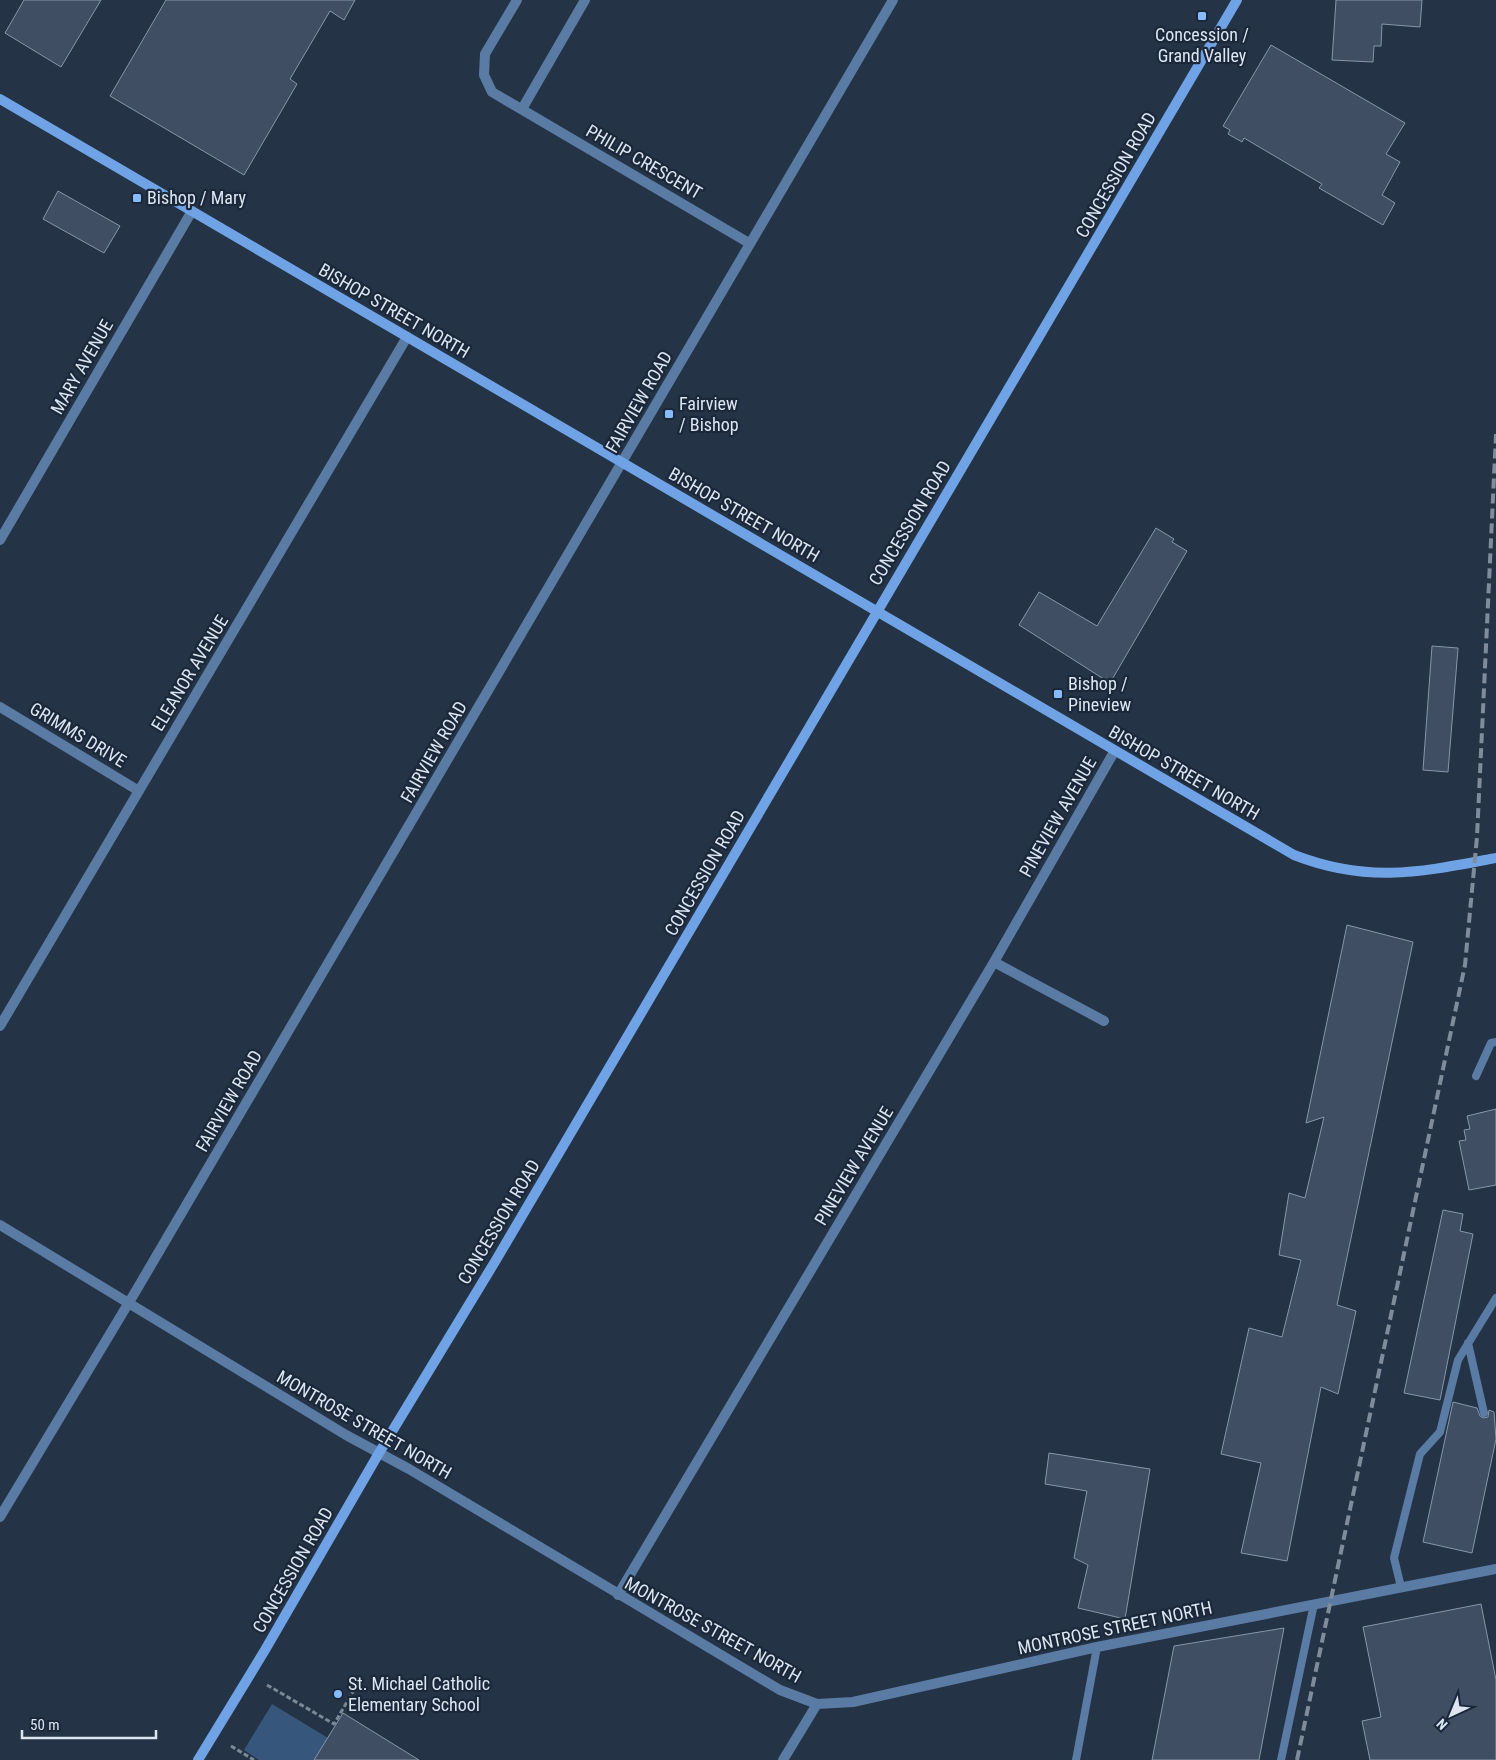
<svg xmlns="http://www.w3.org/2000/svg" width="1496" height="1760" font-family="'Roboto Condensed',sans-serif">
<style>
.green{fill:#37567c}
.building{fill:#3f4e62;stroke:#8697ac}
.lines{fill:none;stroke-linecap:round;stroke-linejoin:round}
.path{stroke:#7c8897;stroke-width:3;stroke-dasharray:5 2.5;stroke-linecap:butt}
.lane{stroke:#5a7ba4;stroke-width:8}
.street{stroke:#5a7ba4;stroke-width:10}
.secondary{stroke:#6fa3e5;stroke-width:10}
.rail{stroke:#808c9b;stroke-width:4;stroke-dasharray:10 5;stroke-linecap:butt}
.poi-dot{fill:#87bbfb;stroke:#1b283a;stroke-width:2}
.labels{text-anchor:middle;stroke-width:4.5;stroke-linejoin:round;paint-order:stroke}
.poi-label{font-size:18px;fill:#dce5f1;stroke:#1b283a;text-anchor:start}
.street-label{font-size:18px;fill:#dce5f1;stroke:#1b283a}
</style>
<rect width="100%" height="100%" fill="#243345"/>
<!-- green -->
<path class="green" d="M272 1704 328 1738 314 1760H259L244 1750Z"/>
<!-- building -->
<path class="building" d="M24 0H101L61 67 5 33Z
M166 0H355L344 20 330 11 290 79 297 84 244 175 110 96Z
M1336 0H1422L1420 27 1382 24 1381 46H1374L1373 62 1332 60Z
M1271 45 1405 123 1386 154 1400 162 1382 195 1395 203 1383 225 1319 188 1322 184 1244 138 1242 142 1228 134 1230 130 1223 126Z
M58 191 120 226 104 253 43 219Z
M1156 528 1174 539 1172 542 1187 551 1110 683 1019 625 1039 592 1097 626Z
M1432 646 1458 648 1448 772 1423 770Z
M1347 925 1413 942 1337 1305 1356 1311 1338 1394 1321 1387 1287 1561 1241 1553 1261 1463 1221 1454 1249 1328 1282 1337 1301 1260 1279 1255 1289 1193 1305 1198 1324 1117 1306 1123Z
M1496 1109V1185L1469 1190 1459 1141 1466 1140 1464 1130 1470 1129 1467 1116Z
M1443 1210 1463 1214 1460 1231 1473 1234 1440 1400 1404 1393Z
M1453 1402 1477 1408 1480 1416 1483 1418 1488 1417 1489 1410 1494 1412 1496 1439 1472 1553 1423 1542Z
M1049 1453 1150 1469 1125 1619 1078 1608 1088 1565 1074 1558 1087 1491 1045 1484Z
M1481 1604 1496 1680V1760H1370L1362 1721 1381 1717 1363 1627Z
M1284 1628 1259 1760H1152L1174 1646Z
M343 1713 419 1760H314Z"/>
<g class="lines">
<!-- path -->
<path class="path" d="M267 1685 334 1724 354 1690
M231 1746 254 1760"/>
<!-- lane -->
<path class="lane" d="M1476 1076 1491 1043 1496 1042
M1468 1343 1484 1413
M1401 1587 1394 1558 1420 1454 1440 1432 1458 1360 1496 1298
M1076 1760 1097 1647
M1281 1760 1314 1604"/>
<!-- street -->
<path class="street" d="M517 0 485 54 484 75 492 92 749 243
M522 109 585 0
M0 540 192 211
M0 707 139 791
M994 962 1104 1021
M0 1026 407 337
M0 1225 346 1435 409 1469 780 1690 817 1704 853 1702 1097 1647 1496 1569
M0 1517 137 1289 893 0
M618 1595 994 962 1114 752
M783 1760 817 1704"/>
<!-- secondary -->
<path class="secondary" d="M0 99 1294 855C1369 884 1421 872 1496 858
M198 1760 265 1650 379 1453 496 1260 1237 0"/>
<!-- rail -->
<path class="rail" d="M1297 1760 1465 965 1477 837 1496 434"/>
</g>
<!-- markers -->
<g class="poi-dot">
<rect x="1197" y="11" width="10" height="10" rx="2.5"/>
<rect x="132" y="193" width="10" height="10" rx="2.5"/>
<rect x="664" y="409" width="10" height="10" rx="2.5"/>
<rect x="1053" y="689" width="10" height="10" rx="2.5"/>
<circle cx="338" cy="1694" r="5"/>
</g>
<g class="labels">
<!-- poi labels -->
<g class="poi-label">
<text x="1202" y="41" text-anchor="middle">Concession /<tspan x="1202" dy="21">Grand Valley</tspan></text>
<text x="147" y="204">Bishop / Mary</text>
<text x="679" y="410">Fairview<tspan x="679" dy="21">/ Bishop</tspan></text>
<text x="1068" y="690">Bishop /<tspan x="1068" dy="21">Pineview</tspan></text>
<text x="348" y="1690">St. Michael Catholic<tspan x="348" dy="21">Elementary School</tspan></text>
</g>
<!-- street labels -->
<g class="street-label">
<text transform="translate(644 162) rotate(30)" y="6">PHILIP CRESCENT</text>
<text transform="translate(1116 175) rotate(-60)" y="6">CONCESSION ROAD</text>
<text transform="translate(394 311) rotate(30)" y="6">BISHOP STREET NORTH</text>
<text transform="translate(82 367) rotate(-60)" y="6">MARY AVENUE</text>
<text transform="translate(639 402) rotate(-60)" y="6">FAIRVIEW ROAD</text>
<text transform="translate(744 515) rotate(30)" y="6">BISHOP STREET NORTH</text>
<text transform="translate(910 523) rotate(-59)" y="6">CONCESSION ROAD</text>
<text transform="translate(190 673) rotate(-59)" y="6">ELEANOR AVENUE</text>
<text transform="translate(78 735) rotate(31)" y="6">GRIMMS DRIVE</text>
<text transform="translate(434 752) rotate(-60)" y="6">FAIRVIEW ROAD</text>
<text transform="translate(1184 773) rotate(30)" y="6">BISHOP STREET NORTH</text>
<text transform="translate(1058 817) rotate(-60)" y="6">PINEVIEW AVENUE</text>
<text transform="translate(705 873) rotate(-60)" y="6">CONCESSION ROAD</text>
<text transform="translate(229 1101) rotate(-60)" y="6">FAIRVIEW ROAD</text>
<text transform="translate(854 1166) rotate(-59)" y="6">PINEVIEW AVENUE</text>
<text transform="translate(499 1222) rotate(-59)" y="6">CONCESSION ROAD</text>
<text transform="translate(364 1425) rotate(30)" y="6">MONTROSE STREET NORTH</text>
<text transform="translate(293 1570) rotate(-60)" y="6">CONCESSION ROAD</text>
<text transform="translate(1115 1628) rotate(-12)" y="6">MONTROSE STREET NORTH</text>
<text transform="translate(713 1630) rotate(29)" y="6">MONTROSE STREET NORTH</text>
</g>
</g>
<!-- north arrow -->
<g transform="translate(1451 1715) rotate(224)" stroke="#1b283a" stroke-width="4" paint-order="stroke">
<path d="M0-4L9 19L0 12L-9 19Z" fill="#dce5f1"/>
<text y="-8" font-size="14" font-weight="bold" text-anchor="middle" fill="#dce5f1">N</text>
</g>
<!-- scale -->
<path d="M22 1730v8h134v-8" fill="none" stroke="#dce5f1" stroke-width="2.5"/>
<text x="30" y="1730" font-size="15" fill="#dce5f1" stroke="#1b283a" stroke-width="4" paint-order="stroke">50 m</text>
</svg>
